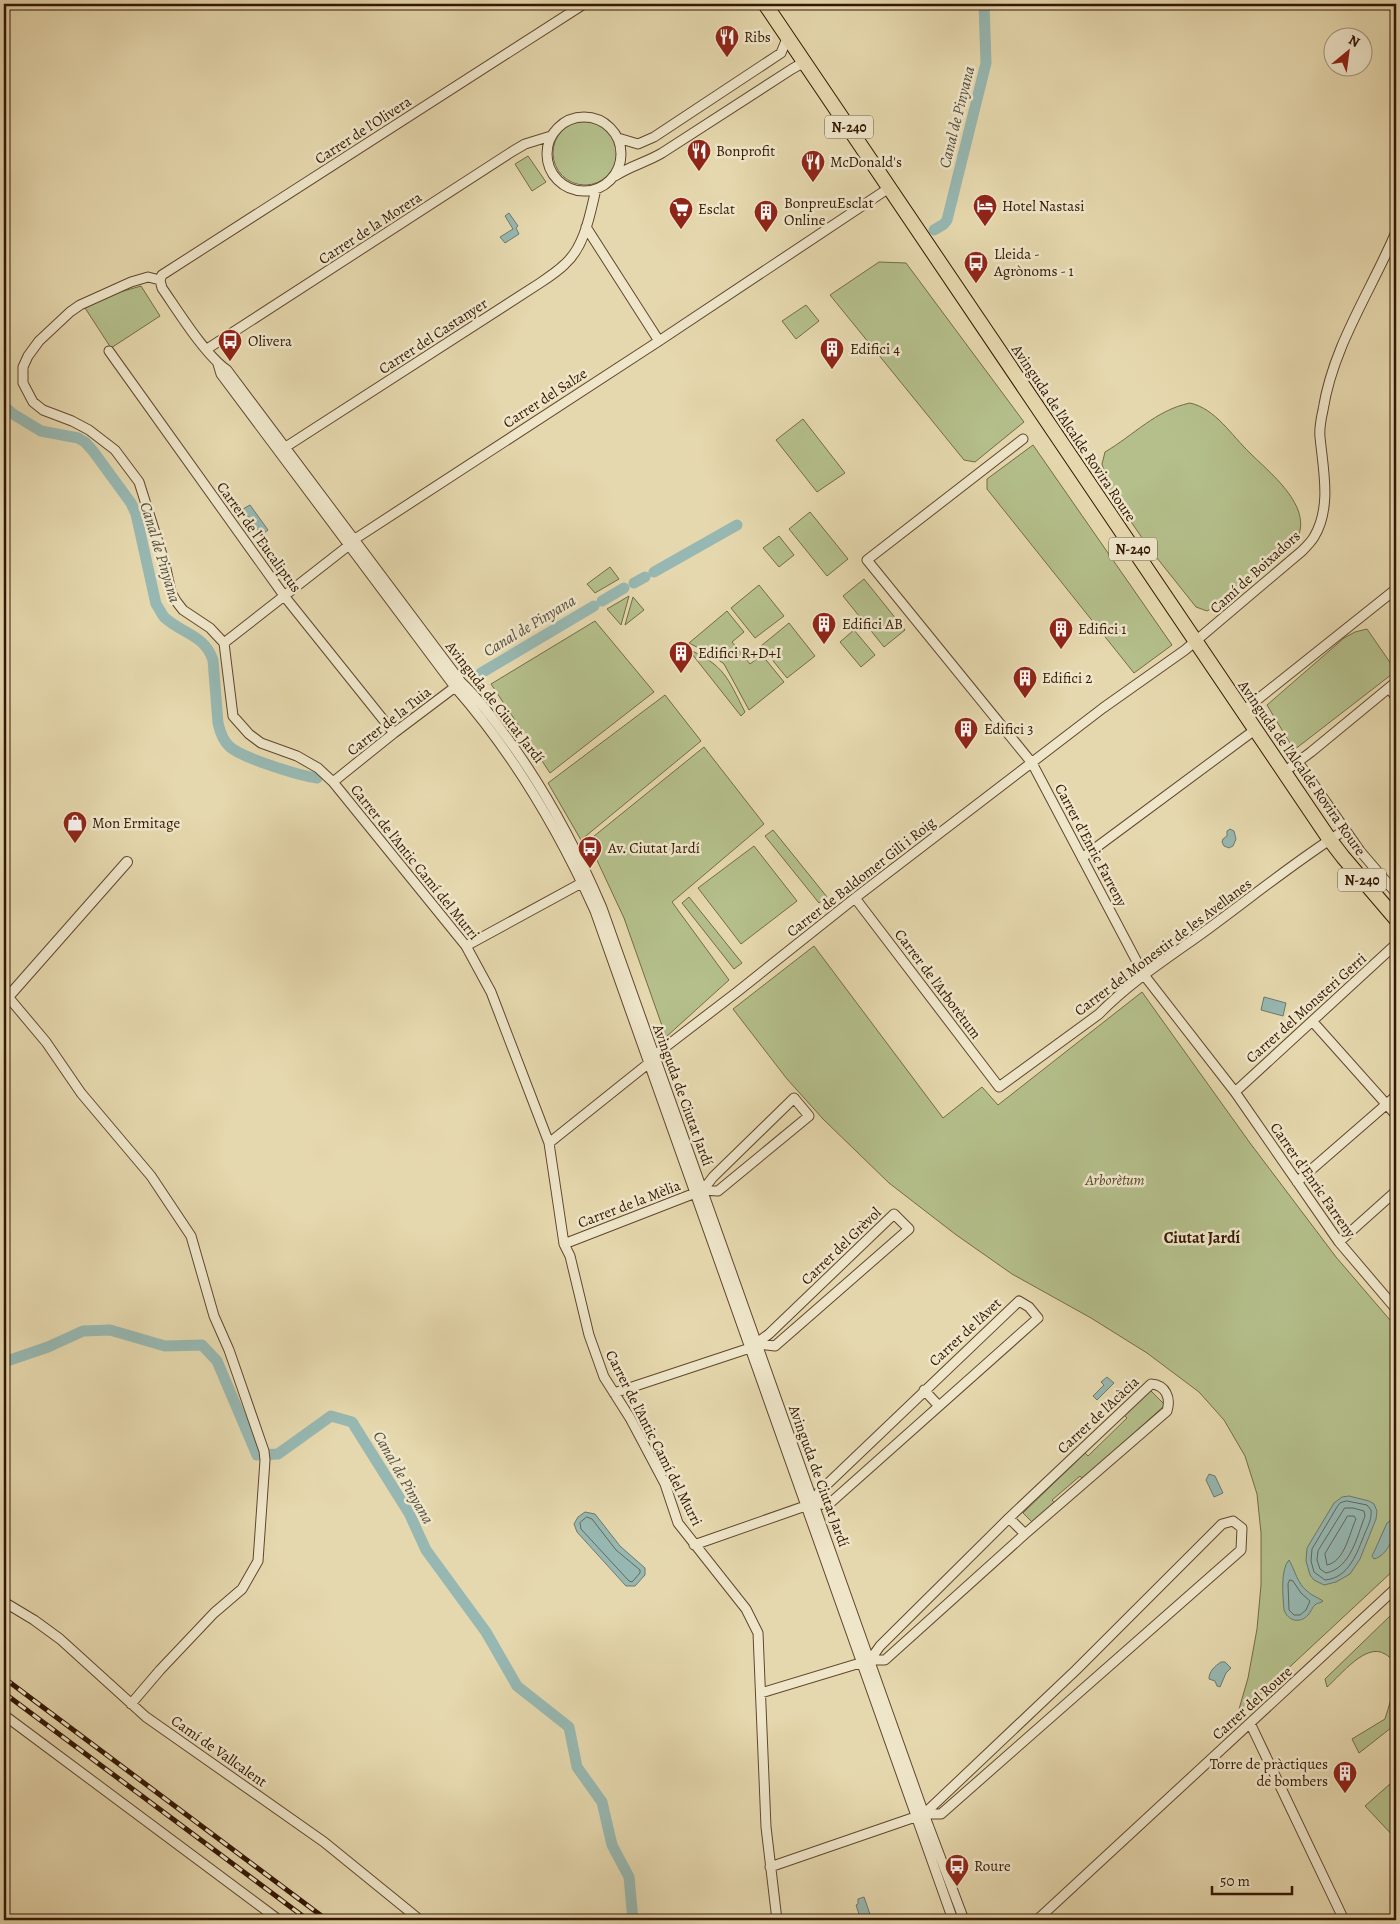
<svg xmlns="http://www.w3.org/2000/svg" width="1400" height="1924" font-family="Alegreya,serif">
<style>
.green{fill:#b4bf8b;stroke:#746b46}
.water{fill:#97b8b2;stroke:#6f786c}
.lines{fill:none;stroke-linecap:round;stroke-linejoin:round}
.shore{stroke:#65685a;stroke-width:1}
.canal{stroke:#97b8b2;stroke-width:11}
.minor-casing{stroke:#60472d;stroke-width:11}
.tertiary-casing{stroke:#60472d;stroke-width:12}
.primary-casing{stroke:#331702;stroke-width:16}
.minor{stroke:#efe6ca;stroke-width:9}
.tertiary{stroke:#efe6ca;stroke-width:10}
.primary{stroke:#e6d8ae;stroke-width:14}
.rail-casing{stroke:#331702;stroke-width:5}
.rail{stroke:#efe6ca;stroke-width:3;stroke-dasharray:9;stroke-linecap:butt}
.labels{text-anchor:middle;stroke-width:5;stroke-linejoin:round;paint-order:stroke}
.shield{fill:#efe6ca;stroke:#6b553e;stroke-width:1}
.shield-label{font-size:14px;font-weight:bold;fill:#331702}
.poi-label{font-size:15px;fill:#331702;stroke:#efe6ca;text-anchor:start}
.street-label{font-size:15px;fill:#331702;stroke:#efe6ca}
.park-label{font-size:15px;font-style:italic;fill:#5a492b;stroke:#efe6ca}
.water-label{font-size:16px;font-style:italic;fill:#564f40;stroke:#efe6ca}
.neighbourhood-label{font-size:16px;font-weight:bold;fill:#331702;stroke:#efe6ca}
</style>
<rect width="100%" height="100%" fill="#e6d8ae"/>
<filter id="stains"><feTurbulence type="fractalNoise" baseFrequency=".004" numOctaves="4"/><feColorMatrix values="0 0 0 0 .2 0 0 0 0 .09 0 0 0 0 .02 0 0 0 .5 -.17"/></filter>
<radialGradient id="worn" r=".72"><stop offset=".6" stop-color="#630" stop-opacity="0"/><stop offset="1" stop-color="#630" stop-opacity=".3"/></radialGradient>
<!-- green -->
<path class="green" d="M553 153a32 32 0 1 1 64 0a32 32 0 1 1-64 0Z
M528 156 546 182 532 191 515 164Z
M879 262 906 263 1024 422 975 462 964 460 830 295Z
M141 286 160 316 111 348 85 308 106 296Z
M806 305 819 321 796 339 782 321Z
M1190 403C1216 409 1231 435 1250 453 1271 474 1318 510 1294 544 1286 554 1273 559 1264 567 1245 583 1230 600 1207 611L1196 607 1149 548 1110 491 1102 464 1105 452C1134 435 1156 410 1190 403Z
M803 419 845 473 817 492 776 440Z
M1033 445 1172 645 1134 673 987 489V479Z
M810 512 848 559 827 576 789 529Z
M779 536 794 555 779 567 763 548Z
M610 567 619 579 595 593 587 584Z
M864 579 905 630 884 647 843 596Z
M759 585 784 616 755 638 731 608Z
M629 596 621 625 607 609Z
M633 597 644 610 625 625Z
M727 611 744 632 732 642 750 664 762 655 784 682 749 710 724 664 712 655 689 643Z
M595 621 654 692 550 773 491 684Z
M789 623 815 656 787 678 761 646Z
M1367 629 1396 671 1294 750 1267 705 1344 638 1355 632Z
M854 630 875 655 861 667 840 642Z
M688 649C725 666 727 677 745 712L741 716Z
M665 695 701 741 581 840 548 783Z
M704 747 764 824 672 902 729 980 666 1037 624 918 588 841Z
M773 830 827 897 819 903 765 836Z
M754 846 797 901 741 944 698 888Z
M689 897 742 963 734 969 682 903Z
M814 946 943 1118 982 1087 998 1105 1142 992 1250 1143 1336 1257 1396 1327V1568L1237 1716 1248 1678 1257 1629 1261 1585V1533L1257 1494 1245 1456 1224 1420 1199 1392 1147 1353 1091 1318 1012 1274 955 1234 889 1183 823 1119 787 1079 733 1009Z
M1150 1390 1165 1405 1083 1479 1080 1476 1052 1500 1055 1503 1033 1523 1023 1513 1085 1453 1088 1456 1127 1418 1124 1415Z
M1391 1615 1396 1621V1670C1395 1663 1392 1658 1385 1654 1366 1642 1341 1675 1327 1687L1325 1679Z
M1392 1696H1396V1724L1359 1753 1352 1739 1385 1719Z
M1390 1784 1396 1791V1839L1365 1806Z"/>
<!-- water -->
<path class="water" d="M509 213 518 226 516 228 519 234 505 243 500 237 513 229 505 216Z
M250 505 268 530 261 535 243 509Z
M1230 829 1234 831 1236 839 1233 846 1229 848 1224 846 1222 842 1223 839 1227 836V831Z
M1264 997 1286 1003 1283 1016 1261 1010Z
M1107 1377 1114 1383 1097 1400 1093 1396 1104 1385 1101 1382Z
M1209 1474 1215 1476 1223 1493 1214 1497 1206 1480Z
M1349 1496 1369 1501 1374 1504 1377 1511 1376 1519 1360 1559 1350 1574 1336 1582 1324 1585 1314 1580 1310 1575 1306 1561 1307 1548 1334 1503 1342 1497Z
M585 1512 595 1514 620 1546 645 1568V1575L635 1586H626L577 1532 574 1524 578 1517Z
M1390 1521C1400 1532 1387 1556 1374 1559L1372 1556 1374 1552 1387 1523Z
M1289 1560C1295 1570 1297 1583 1307 1591 1312 1596 1319 1598 1323 1601 1321 1603 1318 1603 1316 1604 1312 1607 1311 1612 1308 1615 1300 1624 1288 1621 1284 1610 1283 1598 1280 1569 1289 1560Z
M1221 1662H1225L1231 1668 1226 1673 1220 1687 1217 1686 1215 1681 1209 1679C1209 1671 1215 1666 1221 1662Z
M864 1897 871 1917 861 1920 856 1905 858 1904V1899Z"/>
<g class="lines">
<!-- shore -->
<path class="shore" d="M1347 1501 1367 1505 1371 1510C1372 1519 1368 1526 1365 1533 1357 1553 1349 1578 1325 1580L1314 1572 1311 1561 1312 1549 1337 1507 1340 1503Z
M1345 1508H1353L1364 1511 1365 1516C1357 1536 1351 1568 1326 1573L1320 1569 1317 1560 1318 1551Z
M1348 1516H1354L1356 1519C1349 1534 1345 1561 1327 1565L1325 1554Z
M587 1517 592 1519 616 1550 640 1570V1573L632 1582 629 1581 581 1529 580 1523Z
M1290 1580 1293 1581 1301 1593 1310 1601 1306 1610 1300 1615H1294L1289 1610 1288 1584Z"/>
<!-- canal -->
<path class="canal" d="M934 230 944 224 947 220 986 63 984 4
M4 406 13 414 41 431 78 438 85 442 93 451 131 503 136 514 156 604C159 608 161 613 164 617 182 634 204 634 213 660L218 723C220 732 223 741 230 747 243 758 300 776 317 778
M654 572 737 525
M634 583 645 577
M602 601 624 588
M481 673 594 606
M4 1362 48 1347 83 1331 110 1330 165 1346 202 1345 217 1361 257 1455 278 1454 331 1416 352 1422 409 1513 426 1550 486 1632 517 1686 569 1727 577 1767 602 1802 612 1845 629 1877 633 1920"/>
<defs>
<path id="minor" d="M547 154a37 37 0 1 1 74 0a37 37 0 1 1-74 0Z
M618 138 638 144 654 137 781 53 788 36
M615 176C630 166 647 162 662 153L792 69 799 65 808 66
M586 227 659 341
M160 280 148 277 131 282 80 305 70 312 39 341 28 356 23 367V383L33 402 43 410 72 421 89 430 115 450 139 482 165 564 171 592 176 601 183 610 210 628 224 643 233 716 249 734 261 743 297 756 318 768 333 782 466 946 491 992 549 1143 564 1244 570 1256 589 1335 604 1377 630 1418 665 1484 678 1523 746 1609 758 1633 766 1827 777 1920
M160 280 162 288C178 311 205 355 227 370L461 682C478 698 491 716 505 735 545 789 576 847 602 908L924 1814 964 1920
M160 280 162 275 584 4
M207 349 513 151 525 144 551 136
M109 351 285 597 394 733
M218 364 221 374 455 687C513 753 559 831 595 911L953 1920
M1023 439 867 560 1032 763 1144 975 1235 1092 1339 1242 1396 1309
M281 450 540 283C549 277 558 271 565 264 585 246 590 214 596 189
M224 643 348 546 355 539 659 341 889 188
M1389 688 1396 697
M1243 711 1396 589
M1298 762 1360 851 1396 893
M1284 772 1311 752 1396 682
M333 782 394 733 459 684
M1082 858 1256 729
M855 898 999 1087 1099 1014C1131 981 1171 956 1208 929 1253 896 1297 860 1345 830
M466 946 587 880
M4 992 46 1042 81 1093 151 1176 191 1236 214 1316 229 1350 264 1451 265 1460 258 1561 242 1589 214 1613 160 1670 131 1704
M1313 1022 1396 1115
M1235 1092 1396 944
M549 1143 649 1063 655 1055 737 992 855 898 1103 708 1185 650 1302 551C1306 547 1311 542 1314 537 1332 507 1323 469 1320 437 1319 428 1321 419 1323 410 1333 346 1371 291 1396 232
M1297 1182 1396 1096
M1339 1242 1396 1191
M564 1244 703 1190 713 1177 794 1098 809 1116 718 1191 703 1190
M924 1390 938 1405
M614 1393 750 1348 769 1334 894 1214 909 1229 775 1346 757 1344
M1009 1518 1025 1534
M694 1545 814 1503 828 1505 1038 1318 1029 1307 1019 1301 819 1492 814 1503
M4 1602 34 1620 60 1639 146 1717 324 1842 420 1920
M761 1693 870 1660H885L1025 1534 1167 1411C1171 1398 1166 1385 1151 1384L1009 1518 880 1646 870 1660
M4 1715 279 1920
M1250 1723 1344 1920
M770 1867 924 1814H941L1241 1550 1242 1528 1233 1521 1222 1524 1076 1670 924 1814
M1037 1920 1396 1588"/>
<path id="tertiary" d="M8 997 127 862"/>
<path id="primary" d="M765 4 1330 840 1343 857 1396 919"/>
</defs>
<!-- minor casing -->
<use href="#minor" class="minor-casing"/>
<!-- tertiary casing -->
<use href="#tertiary" class="tertiary-casing"/>
<!-- primary casing -->
<use href="#primary" class="primary-casing"/>
<!-- minor -->
<use href="#minor" class="minor"/>
<!-- tertiary -->
<use href="#tertiary" class="tertiary"/>
<!-- primary -->
<use href="#primary" class="primary"/>
<defs>
<path id="rail" d="M4 1678 327 1920
M4 1693 308 1920"/>
</defs>
<!-- rail casing -->
<use href="#rail" class="rail-casing"/>
<!-- rail -->
<use href="#rail" class="rail"/>
</g>
<!-- icons -->
<defs>
<symbol id="restaurant-pin" viewBox="-11 -11 22 30"><path d="M0 17L-7.5 6A9.5 9.5 0 1 1 7.5 6Z" fill="#8f2418" stroke="#efe6ca"/><path d="M-5-6h1v4h1v-4h1v4h1v-4h1v5L-1.5 .5V6h-2V.5L-5-1ZM5-6V6H3V1.5H1.5Q1.5-4 5-6Z" fill="#fff"/></symbol>
<symbol id="hotel-pin" viewBox="-11 -11 22 30"><path d="M0 17L-7.5 6A9.5 9.5 0 1 1 7.5 6Z" fill="#8f2418" stroke="#efe6ca"/><path d="M-6-4.5h1.5V1H6V5H4.5V3h-9V5H-6ZM-4 0a1.8 1.8 0 1 1 3.6 0ZM.5 0V-2.5h3Q6-2.5 6 0Z" fill="#fff"/></symbol>
<symbol id="supermarket-pin" viewBox="-11 -11 22 30"><path d="M0 17L-7.5 6A9.5 9.5 0 1 1 7.5 6Z" fill="#8f2418" stroke="#efe6ca"/><path d="M-6-5.5h2.5l.6 2H6L4.5 2H-2.5L-4.4-4H-6ZM-1.5 3.2a1.3 1.3 0 1 0 .1 0ZM3 3.2a1.3 1.3 0 1 0 .1 0Z" fill="#fff"/></symbol>
<symbol id="building-pin" viewBox="-11 -11 22 30"><path d="M0 17L-7.5 6A9.5 9.5 0 1 1 7.5 6Z" fill="#8f2418" stroke="#efe6ca"/><path d="M-4-6H4V6H1V3H-1V6H-4ZM-2.5-4.3h1.7v1.8h-1.7ZM.8-4.3h1.7v1.8H.8ZM-2.5-1h1.7V.8h-1.7ZM.8-1h1.7V.8H.8Z" fill="#fff"/></symbol>
<symbol id="bus-pin" viewBox="-11 -11 22 30"><path d="M0 17L-7.5 6A9.5 9.5 0 1 1 7.5 6Z" fill="#8f2418" stroke="#efe6ca"/><path d="M-5-6H5V4H4V6H2V4H-2V6H-4V4H-5ZM-3.5-4V0h7V-4ZM-3.5 1.2v1.5H-2V1.2ZM2 1.2v1.5H3.5V1.2Z" fill="#fff"/></symbol>
<symbol id="shop-pin" viewBox="-11 -11 22 30"><path d="M0 17L-7.5 6A9.5 9.5 0 1 1 7.5 6Z" fill="#8f2418" stroke="#efe6ca"/><path d="M-5-2.5h2.3a2.7 3.5 0 0 1 5.4 0H5L5.5 6h-11ZM-1.5-2.5h3a1.5 2.3 0 0 0-3 0Z" fill="#fff"/></symbol>
</defs>
<g fill-rule="evenodd">
<use href="#restaurant-pin" x="713" y="23" width="28" height="38"/>
<use href="#restaurant-pin" x="685" y="137" width="28" height="38"/>
<use href="#restaurant-pin" x="799" y="148" width="28" height="38"/>
<use href="#hotel-pin" x="971" y="192" width="28" height="38"/>
<use href="#supermarket-pin" x="667" y="195" width="28" height="38"/>
<use href="#building-pin" x="752" y="198" width="28" height="38"/>
<use href="#bus-pin" x="962" y="249" width="28" height="38"/>
<use href="#bus-pin" x="216" y="327" width="28" height="38"/>
<use href="#building-pin" x="818" y="335" width="28" height="38"/>
<use href="#building-pin" x="810" y="610" width="28" height="38"/>
<use href="#building-pin" x="1047" y="615" width="28" height="38"/>
<use href="#building-pin" x="667" y="639" width="28" height="38"/>
<use href="#building-pin" x="1011" y="664" width="28" height="38"/>
<use href="#building-pin" x="952" y="715" width="28" height="38"/>
<use href="#shop-pin" x="61" y="809" width="28" height="38"/>
<use href="#bus-pin" x="576" y="834" width="28" height="38"/>
<use href="#building-pin" x="1331" y="1759" width="28" height="38"/>
<use href="#bus-pin" x="943" y="1852" width="28" height="38"/>
</g>
<g class="labels">
<!-- shield labels -->
<g class="shield">
<rect x="825" y="115.5" width="48" height="23" rx="4"/>
<rect x="1109" y="537.5" width="48" height="23" rx="4"/>
<rect x="1338" y="868.5" width="48" height="23" rx="4"/>
</g>
<g class="shield-label">
<text x="849" y="132">N-240</text>
<text x="1133" y="554">N-240</text>
<text x="1362" y="885">N-240</text>
</g>
<!-- poi labels -->
<g class="poi-label">
<text x="744" y="42">Ribs</text>
<text x="716" y="156">Bonprofit</text>
<text x="830" y="167">McDonald's</text>
<text x="784" y="208">BonpreuEsclat<tspan x="784" dy="17">Online</tspan></text>
<text x="1002" y="211">Hotel Nastasi</text>
<text x="698" y="214">Esclat</text>
<text x="994" y="259">Lleida -<tspan x="994" dy="17">Agrònoms - 1</tspan></text>
<text x="248" y="346">Olivera</text>
<text x="850" y="354">Edifici 4</text>
<text x="842" y="629">Edifici AB</text>
<text x="1078" y="634">Edifici 1</text>
<text x="698" y="658">Edifici R+D+I</text>
<text x="1042" y="683">Edifici 2</text>
<text x="984" y="734">Edifici 3</text>
<text x="92" y="828">Mon Ermitage</text>
<text x="608" y="853">Av. Ciutat Jardí</text>
<text x="1328" y="1769" text-anchor="end">Torre de pràctiques<tspan x="1328" dy="17">de bombers</tspan></text>
<text x="974" y="1871">Roure</text>
</g>
<!-- street labels -->
<g class="street-label">
<text transform="translate(363 130) rotate(-33)" y="5">Carrer de l'Olivera</text>
<text transform="translate(370 228) rotate(-33)" y="5">Carrer de la Morera</text>
<text transform="translate(433 336) rotate(-33)" y="5">Carrer del Castanyer</text>
<text transform="translate(545 398) rotate(-33)" y="5">Carrer del Salze</text>
<text transform="translate(1074 433) rotate(56)" y="5">Avinguda de l'Alcalde Rovira Roure</text>
<text transform="translate(259 537) rotate(54)" y="5">Carrer de l'Eucaliptus</text>
<text transform="translate(1255 572) rotate(-42)" y="5">Camí de Boixadors</text>
<text transform="translate(495 702) rotate(52)" y="5">Avinguda de Ciutat Jardí</text>
<text transform="translate(389 721) rotate(-38)" y="5">Carrer de la Tuia</text>
<text transform="translate(1302 768) rotate(55)" y="5">Avinguda de l'Alcalde Rovira Roure</text>
<text transform="translate(1091 845) rotate(62)" y="5">Carrer d'Enric Farreny</text>
<text transform="translate(415 862) rotate(51)" y="5">Carrer de l'Antic Camí del Murri</text>
<text transform="translate(861 877) rotate(-38)" y="5">Carrer de Baldomer Gili i Roig</text>
<text transform="translate(1163 947) rotate(-37)" y="5">Carrer del Monestir de les Avellanes</text>
<text transform="translate(938 984) rotate(53)" y="5">Carrer de l'Arborètum</text>
<text transform="translate(1306 1008) rotate(-42)" y="5">Carrer del Monsteri Gerri</text>
<text transform="translate(683 1095) rotate(70)" y="5">Avinguda de Ciutat Jardí</text>
<text transform="translate(1313 1180) rotate(55)" y="5">Carrer d'Enric Farreny</text>
<text transform="translate(629 1204) rotate(-21)" y="5">Carrer de la Mèlia</text>
<text transform="translate(841 1246) rotate(-44)" y="5">Carrer del Grèvol</text>
<text transform="translate(965 1332) rotate(-43)" y="5">Carrer de l'Avet</text>
<text transform="translate(1098 1415) rotate(-43)" y="5">Carrer de l'Acàcia</text>
<text transform="translate(654 1438) rotate(63)" y="5">Carrer de l'Antic Camí del Murri</text>
<text transform="translate(819 1476) rotate(70)" y="5">Avinguda de Ciutat Jardí</text>
<text transform="translate(1252 1703) rotate(-42)" y="5">Carrer del Roure</text>
<text transform="translate(219 1751) rotate(35)" y="5">Camí de Vallcalent</text>
</g>
<!-- park labels -->
<g class="park-label">
<text x="1115" y="1185">Arborètum</text>
</g>
<!-- water labels -->
<g class="water-label">
<text transform="translate(956 117) rotate(-76)" y="6">Canal de Pinyana</text>
<text transform="translate(161 552) rotate(73)" y="6">Canal de Pinyana</text>
<text transform="translate(529 625) rotate(-31)" y="6">Canal de Pinyana</text>
<text transform="translate(404 1477) rotate(60)" y="6">Canal de Pinyana</text>
</g>
<!-- neighbourhood labels -->
<g class="neighbourhood-label">
<text x="1202" y="1243">Ciutat Jardí</text>
</g>
</g>
<!-- margin -->
<rect width="1400" height="1924" fill="none" stroke="#e6d8ae" stroke-width="20"/>
<rect x="5" y="5" width="1390" height="1914" fill="none" stroke="#331702" stroke-width="2.5"/>
<rect x="10" y="10" width="1380" height="1904" fill="none" stroke="#331702"/>
<!-- north arrow -->
<g transform="translate(1348 52) rotate(29)"><circle r="24" fill="#efe6ca" stroke="#a4937a"/>
<path d="M0-4L9 19L0 12L-9 19Z" fill="#8f2418"/>
<text y="-8" font-size="14" font-weight="bold" text-anchor="middle" fill="#331702">N</text>
</g>
<!-- scale -->
<path d="M1212 1886v8h80v-8" fill="none" stroke="#331702" stroke-width="2.5"/>
<text x="1220" y="1886" font-size="15" fill="#331702" stroke="#efe6ca" stroke-width="4" paint-order="stroke">50 m</text>
<rect width="100%" height="100%" filter="url(#stains)"/>
<rect width="100%" height="100%" fill="url(#worn)"/>
</svg>
